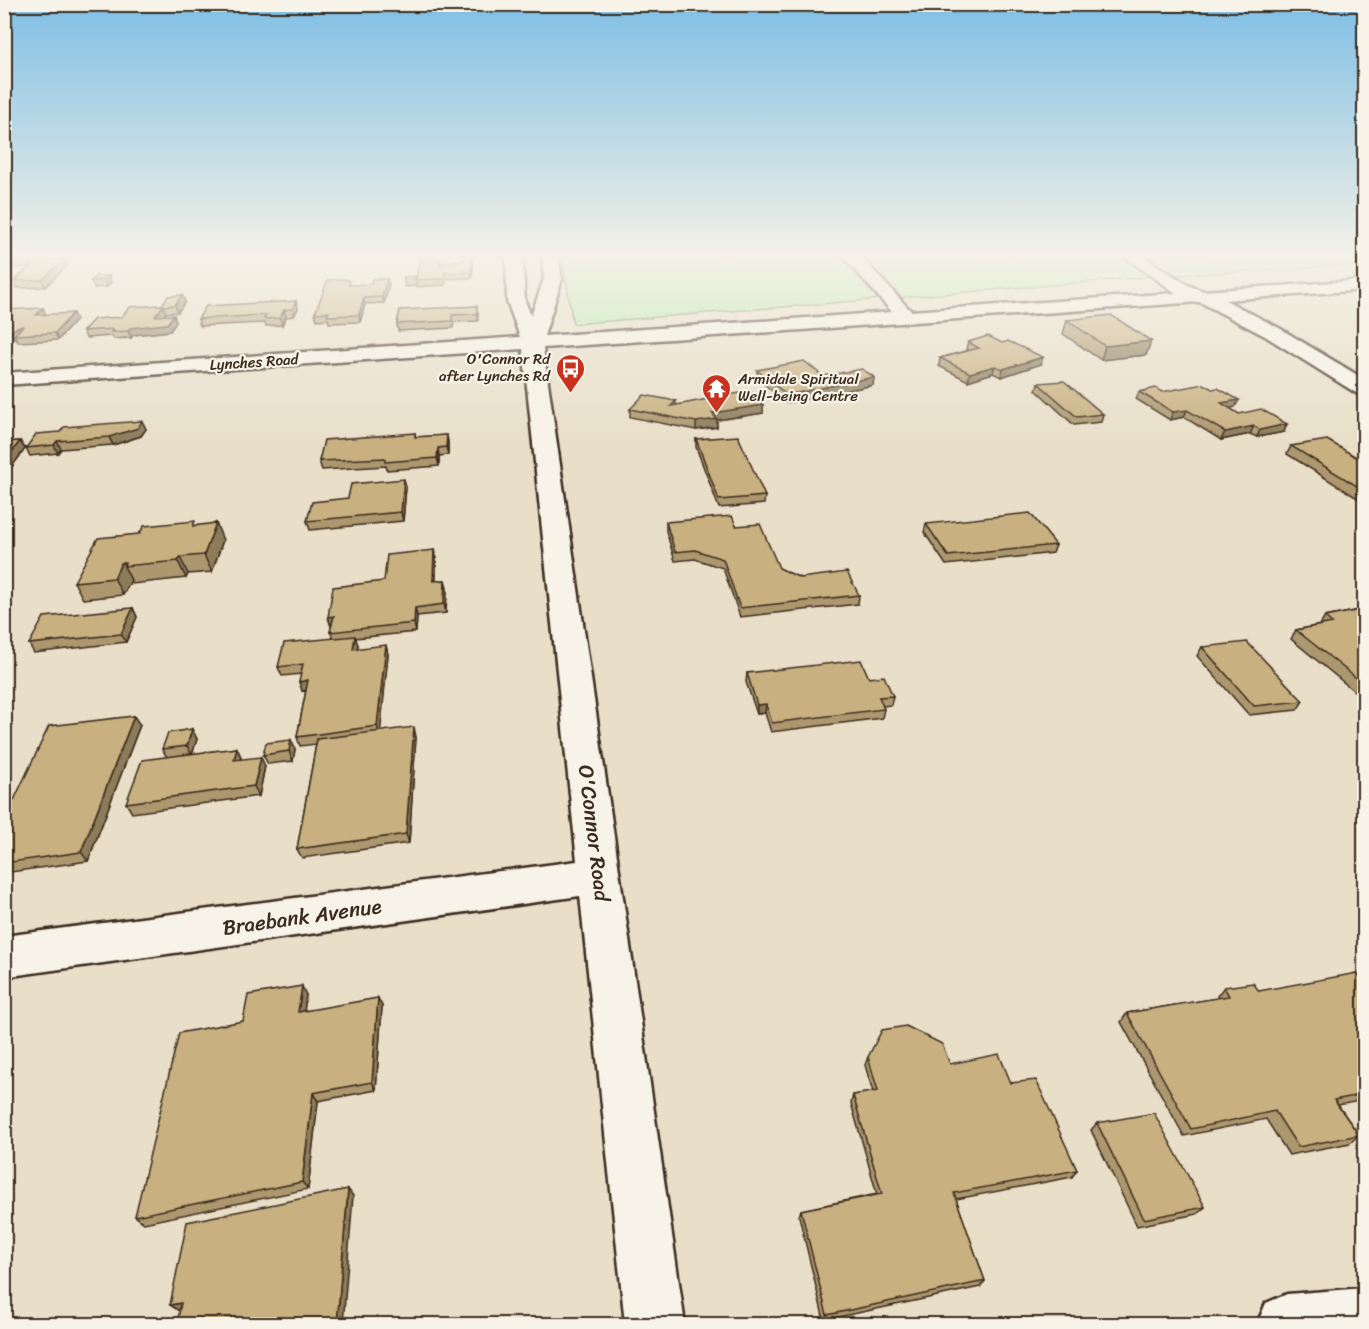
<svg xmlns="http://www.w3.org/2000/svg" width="1369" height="1329" font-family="Sriracha,sans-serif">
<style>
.green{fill:#b3ecaf;stroke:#778b66;stroke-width:1.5}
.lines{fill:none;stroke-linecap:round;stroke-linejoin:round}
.minor-casing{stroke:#3b2a1e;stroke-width:5}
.minor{fill:#f7f3e8;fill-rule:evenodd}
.wall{fill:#ac976e;stroke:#3b2a1e;stroke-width:1.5}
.shaded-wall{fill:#8c7b5a;stroke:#3b2a1e;stroke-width:1.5}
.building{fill:#c8b080;stroke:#3b2a1e;stroke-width:1.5}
.labels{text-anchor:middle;stroke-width:4.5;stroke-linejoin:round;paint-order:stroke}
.far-poi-label{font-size:15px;fill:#3b2a1e;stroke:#f7f3e8;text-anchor:end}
.far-street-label{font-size:15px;fill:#3b2a1e;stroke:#f7f3e8}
.near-street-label{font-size:21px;fill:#3b2a1e;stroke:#f7f3e8}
</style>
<rect width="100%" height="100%" fill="#e9dfc9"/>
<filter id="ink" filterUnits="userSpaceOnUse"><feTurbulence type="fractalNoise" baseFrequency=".0167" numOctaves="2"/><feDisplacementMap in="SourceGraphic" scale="12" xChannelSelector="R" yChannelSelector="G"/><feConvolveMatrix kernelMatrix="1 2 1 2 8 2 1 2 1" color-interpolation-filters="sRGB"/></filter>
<g filter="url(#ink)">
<!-- green -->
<path class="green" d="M562 255H1364V265L1162 276 573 324Z"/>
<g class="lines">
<defs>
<path id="minor" d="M506 255H522L525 301 531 316 544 279 542 255H558L562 279 544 336 892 312 842 255H859L911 311 1176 293 1122 255H1141L1190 286 1203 291 1364 280V290L1225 300 1279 328 1364 379V395L1356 393 1265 336 1200 302 543 348 685 1324H625L580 896 4 977V936L577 861 523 349 4 385V373L520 337 507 301Z
M1364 1288V1324H1257L1266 1303 1287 1294Z"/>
</defs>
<!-- minor casing -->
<use href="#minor" class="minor-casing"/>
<!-- minor -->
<use href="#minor" class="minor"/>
</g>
<!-- wall -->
<path class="wall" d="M4 255H44L40 260 65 259 68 265 45 287 17 288 14 281 31 267 4 268Z
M472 259 473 265 472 278 446 279 445 285 417 287 416 280 441 263Z
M96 276 111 282 107 287 94 288 91 281Z
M415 276 416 283 415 286 405 287 404 280Z
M351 285H389L384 303 365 304 360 322 329 323 328 319 317 320 315 313Z
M182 295 185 302 178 312 166 313 164 316 174 315 176 322 170 331 133 335 131 338 114 339 112 336 86 338 83 331 162 305Z
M296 301 298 308 294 316 286 317 282 325 266 326 265 323 200 326 198 319Z
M4 310 46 315 76 320 58 340 18 342 16 339H15L4 340Z
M400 310 478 312V321L454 322 453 328 398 331 397 324Z
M1067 320 1151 341 1146 355 1101 360 1063 334Z
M968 342 1041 364 1001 377 993 373 968 381 939 366 940 358 968 350 966 349Z
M757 370 823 376 874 377 873 385 786 403 757 378Z
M1038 383 1103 414 1101 422 1074 425 1036 390Z
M1139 392H1162L1235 407 1230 408 1239 414 1284 432 1257 437 1250 434 1221 440 1184 417 1170 420 1136 399Z
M676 401V405H763V413L717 420V427L696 430 630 417V409Z
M142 421 146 429 141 436 113 445 61 449 58 453 30 456 26 448 60 432Z
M415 433 416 437 447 435 448 443V455L439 456V466L387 470 386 466 322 470 319 461Z
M696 439 765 496 764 504 719 508 696 447Z
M20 441 25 449 10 469H4V442Z
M1291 446 1365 462V503L1287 454Z
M406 487 403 521 310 530 307 521 348 498Z
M666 522 736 526 779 568 800 578 859 595 858 604 740 617 723 568 695 559 675 561 666 531Z
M926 524 1056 545 1053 553 946 565 924 532Z
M197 525 223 540 212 572 188 574 186 578 132 584 130 580 123 595 83 599 74 582 139 534Z
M434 550 436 559V581L445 580 447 589 446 613 417 616 416 632 355 638 358 645 357 648 388 654 380 731 416 737 409 843 302 858 297 849 316 744 300 746 297 737 306 690 302 691 301 674 282 676 278 667 333 638 330 632 332 626H331L328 617Z
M133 608 137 617 126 642 34 653 29 644Z
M1365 609V700L1291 639 1296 630 1320 625 1325 617Z
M1202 647 1303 701 1297 710 1249 715 1197 656Z
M747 673 869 678 893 696 891 705 882 706 884 709 882 718 771 732 765 713 757 714 746 682Z
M140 725 88 861 4 873V801L14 800Z
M192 729 197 739 192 754 237 748 241 757V760L265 766 259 796 132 813 126 803 167 757 162 749Z
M291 740 295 749 293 761 268 764 263 755Z
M1365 983V1100L1338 1105 1359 1135 1350 1143 1289 1155 1266 1119 1184 1136 1121 1022 1127 1013 1218 998 1217 996 1224 987 1259 991Z
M306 995 304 1011 382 1006 376 1090 318 1101 308 1189 144 1223 135 1216 243 1021Z
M868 1057 950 1064 1011 1083 1077 1170 1072 1177 956 1199 985 1281 980 1287 824 1320 799 1216 801 1210 877 1194 851 1103 853 1095 873 1092 865 1065Z
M1097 1123 1205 1207 1197 1214 1137 1226 1091 1130Z"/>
<!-- shaded-wall -->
<path class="shaded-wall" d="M35 255 45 256 32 267 29 260Z
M65 259 68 265 45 287 42 280Z
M472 259 473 265 472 278 471 272Z
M109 276 111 282 107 287 104 280Z
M387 279 389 285 384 303 382 297Z
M182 295 185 302 178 312 175 305Z
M364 298 365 304 360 322 359 315Z
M296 301 298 308 294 316 292 309Z
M163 306 166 313 158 323 155 316Z
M43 308 46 315H36Z
M284 310 286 317 282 325 280 318Z
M73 313 76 320 58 340 55 333Z
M174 315 176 322 170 331 133 335 131 338 128 331 130 328Z
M17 327 21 334 14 335 16 339H15L11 332Z
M1151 341 1146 355 1101 360 1105 346Z
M1043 357 1041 364 1001 377 1003 369Z
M995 366 993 373 968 381 970 373Z
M874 377 873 385 786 403 787 395Z
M1239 400 1235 407 1217 411 1221 403Z
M763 405V413L717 420V427L696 430V422L712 413Z
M1187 410 1184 417 1170 420 1173 412Z
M142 421 146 429 141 436 113 445 109 437Z
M1287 424 1284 432 1257 437 1260 430Z
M1254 426 1250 434 1221 440 1225 432Z
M447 435 448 443V455L446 447Z
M20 441 25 449 10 469 5 461Z
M57 441 61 449 58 453 54 445Z
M438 448 439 456V466L437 458Z
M404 479 406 487 403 521 401 512Z
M216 523 223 540 212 572 204 555Z
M434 550 436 559 435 590 433 581Z
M180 557 188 574 186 578 178 561Z
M121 563H125L124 566 131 580 123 595 114 578Z
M445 580 447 589 446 613 444 604Z
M133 608 137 617 126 642 121 634Z
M415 608 417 616 416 632 414 623Z
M334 616 337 625 331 626 328 617Z
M355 636 358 645 356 658 353 649Z
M386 645 388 654 380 736 377 726Z
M308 680 312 690 302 691 299 682Z
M766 704 765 713 757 714V705Z
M134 716 140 725 88 861 81 852Z
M414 727 416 737 409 843 406 834Z
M192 729 197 739 192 755 187 746Z
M291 740 295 749 293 761 289 751Z
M237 748 241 757 238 769 234 760Z
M261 757 265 766 259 796 254 786Z
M302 986 306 995 303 1020 298 1012Z
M378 998 382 1006 376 1090 372 1082Z
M313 1093 318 1101 308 1189 302 1182Z
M348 1189 353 1196 343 1324H337Z
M181 1303 179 1311 170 1305Z"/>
<!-- building -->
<path class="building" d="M4 255H35L29 260 4 261Z
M65 259 42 280 14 281 39 260Z
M440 259 439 264 472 259 471 272 445 273 444 279 416 280 419 260Z
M96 276H109L104 280 91 281Z
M415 276 414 279 404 280V277Z
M344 279 350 281 349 285 371 284 372 279H387L382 297 364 298 359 315 327 316 329 312 315 313 328 280Z
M182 295 175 305 163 306 155 316 174 315 167 324 130 328 128 331 111 332 113 329 83 331 94 319 121 317 130 307 162 305 168 296Z
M296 301 292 309 284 310 280 318 264 319 266 315 198 319 206 306Z
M477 306V314L452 315V321L397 324 400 310Z
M43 308 36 315 73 313 55 333 14 335 23 326 17 327 11 332 4 333V310Z
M1111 315 1151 341 1105 346 1067 320Z
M988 336 1002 343 1008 341 1043 357 1003 369 995 366 970 373 940 358 979 348 968 342Z
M804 361 823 376 862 369 874 377 787 395 757 370Z
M1064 381 1103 414 1077 417 1038 383Z
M1203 384 1212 389 1218 388 1239 400 1221 403 1239 414 1261 409 1287 424 1260 430 1254 426 1225 432 1187 410 1173 412 1139 392 1156 388 1162 392Z
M750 391 763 405 712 413 717 419 696 422 630 409 644 395 676 401 671 406Z
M142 421 138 428 109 437 57 441 54 445 26 448 36 434 60 432 64 427Z
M415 433V437L447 435 446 447 438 448 437 458 385 462V458L319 461 324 440Z
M738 436 765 496 719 500 696 439Z
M1327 440 1365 462V491L1291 446Z
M20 441 5 461H4V442Z
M404 479 401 512 307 521 312 502 348 498 351 484Z
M1030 513 1056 545 948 556 926 524Z
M732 516 736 526 760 524 779 568 800 578 847 572 859 595 740 608 723 559 695 550 675 552 666 522Z
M195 521 193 526 216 523 204 555 180 557 178 561 124 566 125 563H121L114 578 74 582 98 538 139 534 144 526Z
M434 550 433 581 445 580 444 604 415 608 414 623 330 632 334 616 328 617 333 587 384 581 387 555Z
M133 608 121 634 29 644 44 617Z
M1365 609V685L1296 630 1332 623 1325 617Z
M355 636 353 649 386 645 377 726 297 737 308 680 299 682 303 664 278 667 284 643Z
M1247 642 1303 701 1254 706 1202 647Z
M861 660 869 678 884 676 893 696 879 697 884 709 772 723 766 704 757 705 747 673Z
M134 716 81 852 4 863V801L14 800 49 726Z
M414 727 406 834 297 849 317 739Z
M192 729 187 746 162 749 168 733Z
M291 740 289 751 263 755 266 743Z
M237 748 234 760 261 757 254 786 126 803 142 760Z
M1357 973 1365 983V1094L1334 1100 1359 1135 1298 1147 1275 1111 1191 1129 1127 1013 1229 996 1224 987 1253 983 1259 991Z
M302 986 298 1012 378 998 372 1082 313 1093 302 1182 135 1216 179 1033 243 1021 248 995Z
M906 1026 942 1044 950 1064 999 1054 1011 1083 1036 1080 1077 1170 954 1193 985 1281 827 1315 801 1210 882 1194 853 1095 878 1091 868 1057 882 1030Z
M1154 1113 1205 1207 1144 1219 1097 1123Z
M348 1189 337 1324H177L181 1303 170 1305 187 1222Z"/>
</g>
<!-- sky -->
<linearGradient id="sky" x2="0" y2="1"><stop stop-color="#7fbfe5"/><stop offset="0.58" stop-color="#f5f1e7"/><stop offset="1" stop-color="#f5f1e7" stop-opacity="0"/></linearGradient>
<rect width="1369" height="441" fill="url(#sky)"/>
<!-- icons -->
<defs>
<symbol id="bus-pin" viewBox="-11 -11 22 30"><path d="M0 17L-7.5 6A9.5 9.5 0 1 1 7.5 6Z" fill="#c8321e" stroke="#f7f3e8"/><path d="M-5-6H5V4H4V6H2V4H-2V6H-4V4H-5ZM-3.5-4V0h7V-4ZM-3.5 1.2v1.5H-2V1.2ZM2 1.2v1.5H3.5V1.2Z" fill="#fff"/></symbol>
<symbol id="temple-pin" viewBox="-11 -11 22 30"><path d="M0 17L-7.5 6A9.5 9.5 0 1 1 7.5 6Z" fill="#c8321e" stroke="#f7f3e8"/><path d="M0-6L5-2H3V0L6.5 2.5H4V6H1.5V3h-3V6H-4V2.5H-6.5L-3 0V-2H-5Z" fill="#fff"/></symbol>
</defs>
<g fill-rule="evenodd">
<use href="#bus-pin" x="554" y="352" width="33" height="45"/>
<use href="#temple-pin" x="700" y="372" width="33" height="45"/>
</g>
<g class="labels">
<!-- far-poi labels -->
<g class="far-poi-label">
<text x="550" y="364">O'Connor Rd<tspan x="550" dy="17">after Lynches Rd</tspan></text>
<text x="738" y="384" text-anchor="start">Armidale Spiritual<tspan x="738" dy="17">Well-being Centre</tspan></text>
</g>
<!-- far-street labels -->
<g class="far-street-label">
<text transform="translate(254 362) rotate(-4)" y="5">Lynches Road</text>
</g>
<!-- near-street labels -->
<g class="near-street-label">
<text transform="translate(594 833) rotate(83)" y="7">O'Connor Road</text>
<text transform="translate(302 917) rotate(-8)" y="7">Braebank Avenue</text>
</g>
</g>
<!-- margin -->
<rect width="1369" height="1329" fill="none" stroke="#f7f3e8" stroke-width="24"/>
<rect x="12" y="12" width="1345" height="1305" fill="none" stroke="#3b2a1e" stroke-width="2" filter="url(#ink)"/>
</svg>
